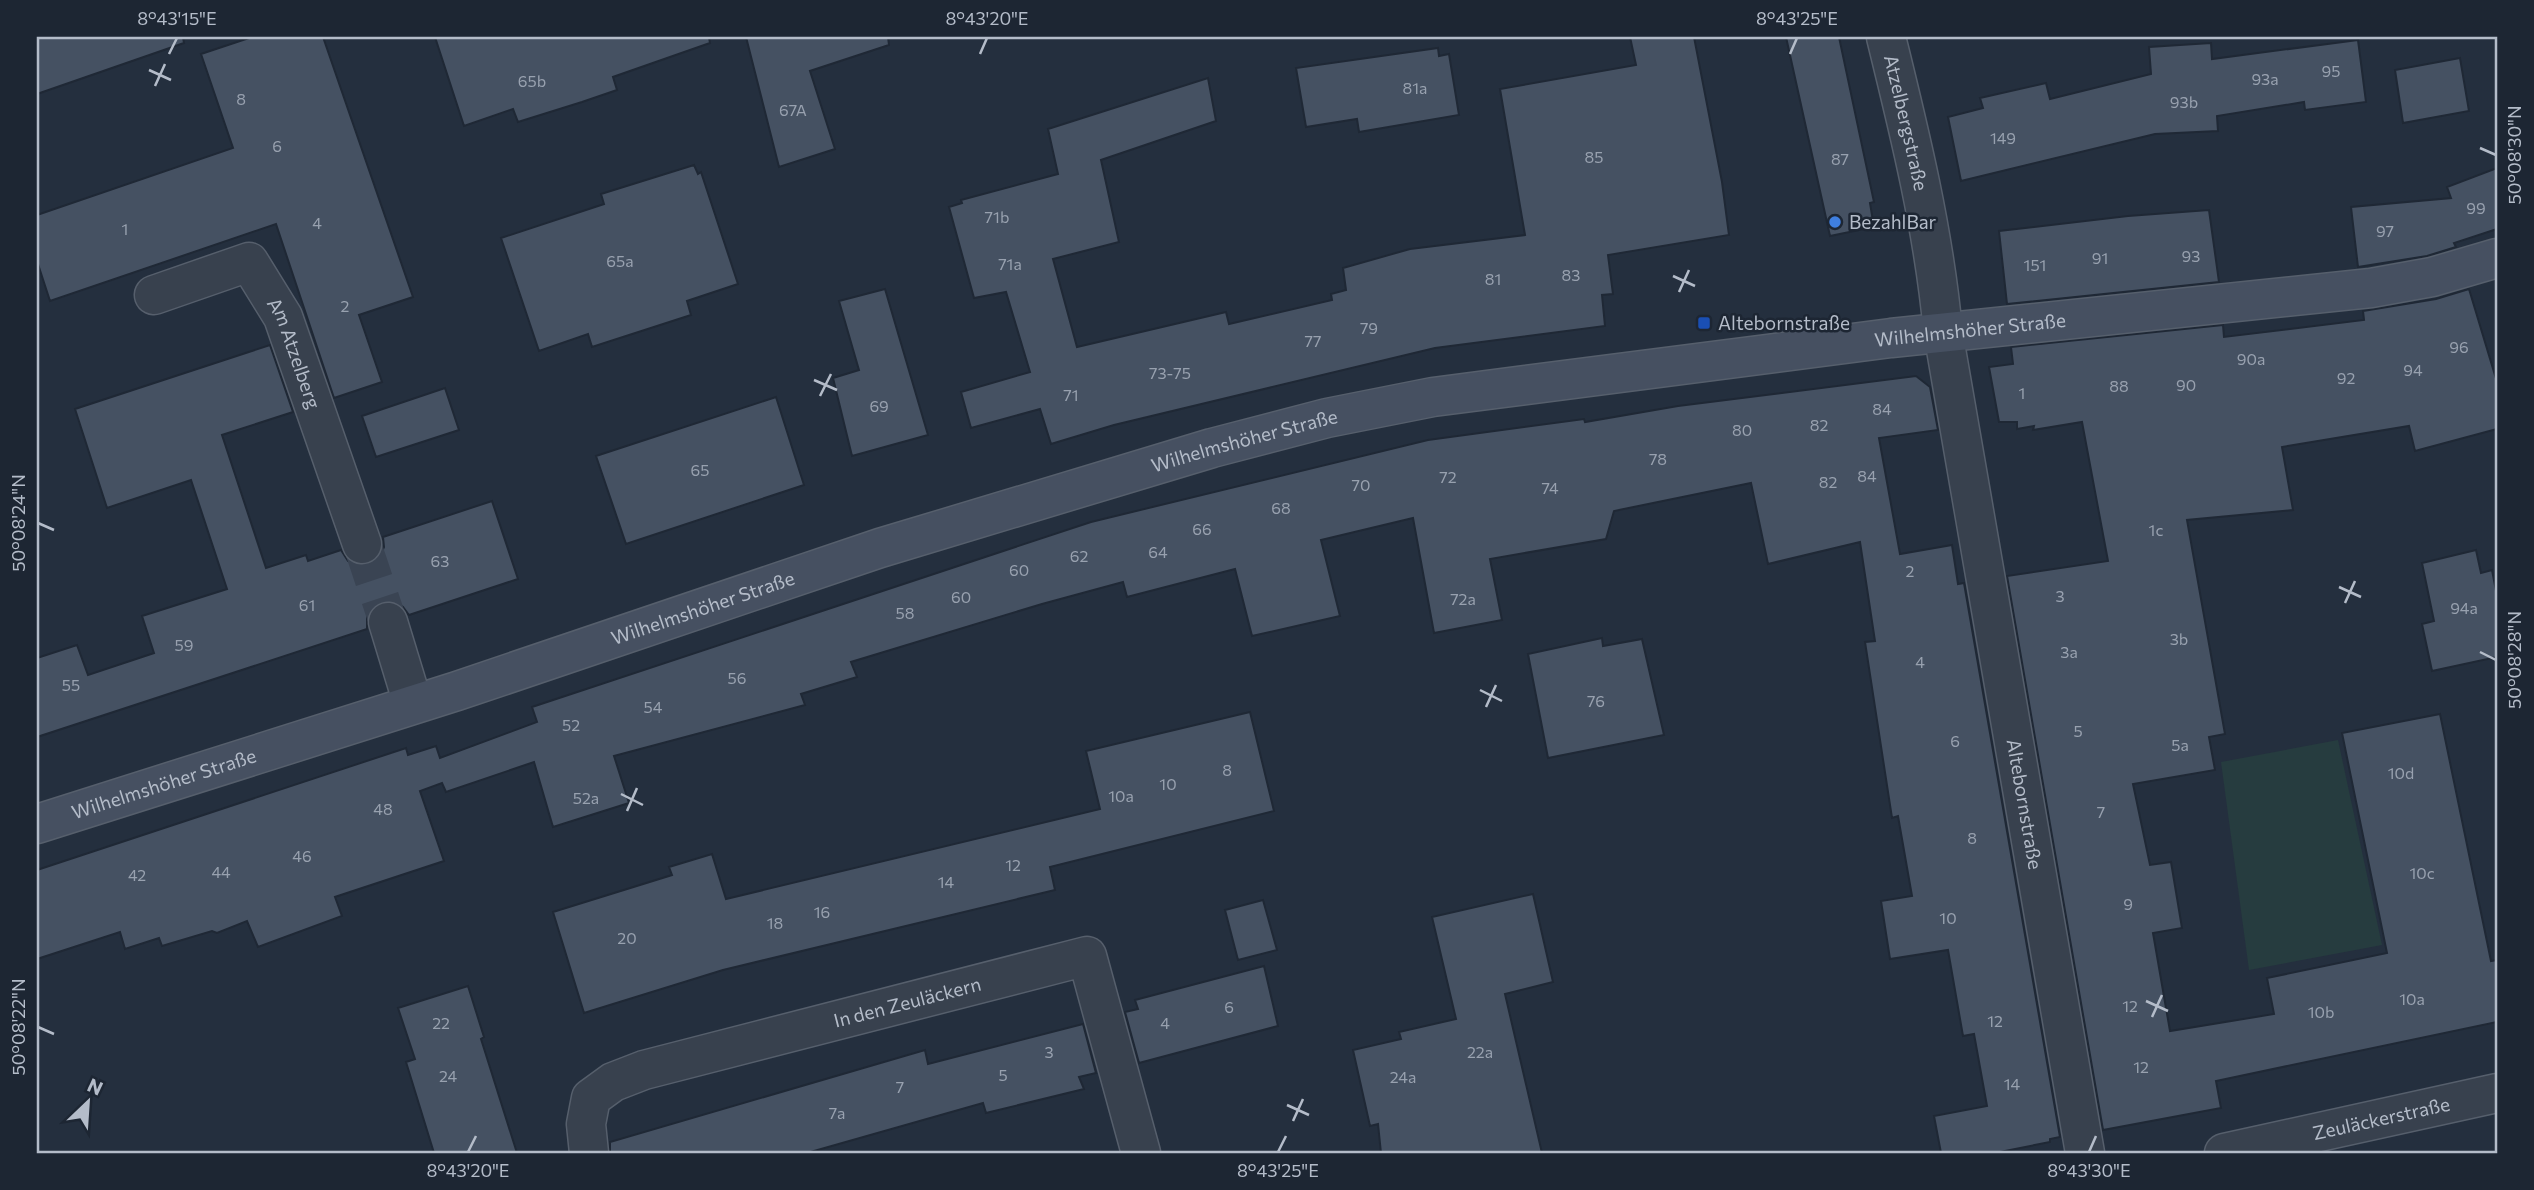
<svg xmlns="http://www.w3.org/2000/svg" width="2534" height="1190" font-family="Commissioner,sans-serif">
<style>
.green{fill:#263c3f}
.building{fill:#455162;stroke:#1f2835;stroke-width:2}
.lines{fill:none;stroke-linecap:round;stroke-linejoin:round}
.minor-tunnel{stroke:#3a4453;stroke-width:38;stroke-dasharray:38 19;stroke-linecap:butt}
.minor-casing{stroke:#565f6c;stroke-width:41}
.secondary-casing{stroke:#565f6c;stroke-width:41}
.minor{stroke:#38414e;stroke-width:38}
.secondary{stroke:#465061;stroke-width:38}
.ticks{fill:none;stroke:#b4bcc9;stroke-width:2.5}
.shop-dot{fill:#3f7fe0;stroke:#1d2633;stroke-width:2.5}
.transit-dot{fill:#1a4fb4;stroke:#1d2633;stroke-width:2.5}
.labels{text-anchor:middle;stroke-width:5;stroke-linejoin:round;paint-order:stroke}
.number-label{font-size:16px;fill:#98a1af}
.street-label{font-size:19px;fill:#b4bcc9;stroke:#1d2633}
.poi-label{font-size:19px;fill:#b4bcc9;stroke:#1d2633;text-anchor:start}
.neatline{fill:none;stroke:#b4bcc9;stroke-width:2.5}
.ticks-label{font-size:18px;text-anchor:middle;fill:#b4bcc9}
</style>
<rect width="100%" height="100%" fill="#242f3e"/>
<!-- green -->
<path class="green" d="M2338 740 2382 945 2249 970 2221 762Z"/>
<!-- building -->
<path class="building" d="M37 37H183L184 43 37 94Z
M252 37H323L413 297 359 315 382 382 334 398 276 224 50 301 37 261V215L233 148 201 54Z
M435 37H709L710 43 613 77 617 90 582 102 518 122 513 109 464 126Z
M746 37H888L889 45 810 71 835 149 779 167Z
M1630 37H1694L1722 182 1729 235 1608 255 1613 294 1602 295 1605 326 1435 348 1114 425 1051 444 1040 409 971 428 961 392 1030 372 1006 292 974 298 949 207 962 203 961 200 1058 174 1048 129 1208 78 1216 121 1101 160 1119 242 1053 259 1077 347 1226 312 1229 324 1332 300 1331 294 1346 290 1343 268 1410 249 1525 235 1500 89 1636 65Z
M1786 37H1839L1874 202 1870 203 1874 227 1830 236Z
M2358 40 2366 102 2305 110 2304 102 2217 116 2218 131 2155 134 1961 181 1948 117 1983 108 1980 98 2046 83 2050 99 2151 74 2149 47 2211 43 2212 59Z
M1438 48 1439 56 1449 54 1459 115 1359 132 1357 119 1306 127 1296 68Z
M2460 58 2469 111 2403 123 2395 70Z
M694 165 698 174 701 172 738 284 687 301 691 315 592 347 588 334 539 351 501 238 604 204 601 194Z
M2497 168V229L2454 243 2456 247 2427 256 2358 267 2351 207 2451 198 2447 187Z
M2209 210 2219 282 2007 304 1999 231 2128 216Z
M885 289 928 435 852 456 833 378 859 370 839 301Z
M2469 289 2497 382V429L2415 451 2409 426 2282 447 2293 510 2187 520 2225 734 2209 737 2215 770 2133 784 2150 865 2171 862 2182 928 2153 933 2170 1031 2274 1014 2267 978 2387 953 2342 733 2440 714 2491 961 2497 960V1022L2216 1081 2221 1108 2103 1130 2007 576 2108 561 2082 422 2033 430 2034 426 2017 429V422H1999L1989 367 2013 364 2011 347 2223 325 2224 337 2364 320 2363 311 2436 299Z
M270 345 293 412 222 435 266 568 306 555 308 561 341 550 348 561 359 566 369 565 379 558 384 547 383 537 492 501 518 579 409 615 403 607 394 601H381L373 607 367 616V629L37 737V658L77 645 88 675 154 653 142 616 227 589 191 480 107 508 75 409Z
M1916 376 1930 387 1938 430 1879 438 1900 554 1952 545 1958 584 1964 583 2060 1137 2050 1139V1142L1995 1153H1941L1934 1116 1987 1106 1974 1034 1963 1036 1948 950 1890 959 1881 901 1912 896 1898 816 1892 818 1865 642 1875 641 1860 542 1768 564 1751 483 1614 511 1606 539 1490 559 1502 620 1434 633 1413 518 1321 540 1340 616 1252 636 1235 569 1127 597 1123 582 1042 604 851 662 857 677 801 694 805 705 614 756 629 803 553 827 534 762 446 792 442 783 420 791 444 861 335 897 342 916 258 947 247 921 217 933 212 931 162 946 159 938 125 949 120 932 37 959V870L406 748 408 755 436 746 440 758 537 722 532 707 1091 522 1428 440 1584 419 1585 422 1678 406Z
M445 388 459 430 376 457 362 416Z
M776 397 804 485 626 544 596 456Z
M2476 550 2481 573 2492 570 2497 596V657L2432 671 2422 624 2434 621 2422 563Z
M1602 638 1603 646 1642 639 1664 735 1548 758 1528 654Z
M1250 712 1274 811 1050 867 1055 890 723 970 584 1013 553 912 672 875 669 867 712 854 726 899 1100 809 1086 751Z
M1533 894 1553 982 1505 994 1542 1153H1381L1378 1124 1370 1126 1353 1050 1401 1039 1399 1032 1456 1019 1432 917Z
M1263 900 1277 950 1238 960 1225 910Z
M1264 966 1278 1026 1139 1063 1125 1012 1138 1009 1135 1000Z
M468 986 484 1037 481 1039 517 1153H434L406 1062 415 1059 398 1008Z
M1083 1024 1096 1073 1079 1077 1084 1089 986 1113 983 1103 807 1153H610V1142L925 1050 928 1064Z"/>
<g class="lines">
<!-- minor-tunnel -->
<path class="minor-tunnel" d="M362 544 388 622"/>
<defs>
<g id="minor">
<path id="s1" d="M1886 37C1910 134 1934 232 1943 332L2085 1153"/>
<path id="s2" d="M154 295 249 262 283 317 362 544"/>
<path d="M388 622 413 704"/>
<path id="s3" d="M589 1153 586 1124 591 1098 613 1082 644 1070 1087 956 1141 1153"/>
<path id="s4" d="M2224 1153 2497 1093"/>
</g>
<g id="secondary">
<path id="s5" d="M37 824 457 691 880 548 1212 448 1327 418 1433 397 1891 338 2371 288 2432 277 2497 258"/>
</g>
</defs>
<!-- minor casing -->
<use href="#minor" class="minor-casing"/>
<!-- secondary casing -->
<use href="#secondary" class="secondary-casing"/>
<!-- minor -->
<use href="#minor" class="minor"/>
<!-- secondary -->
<use href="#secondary" class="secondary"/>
</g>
<!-- ticks -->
<path class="ticks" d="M169 54 177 38M980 54 987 38M1790 54 1797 38M149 70 171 80M155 86 165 64M2480 148 2496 155M1673 276 1695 286M1679 292 1689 270M814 380 837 390M820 396 831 374M38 523 54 530M2339 587 2361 597M2345 603 2355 581M2480 652 2496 660M1480 690 1502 701M1486 707 1496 685M621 794 643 805M627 811 637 788M2146 1001 2168 1011M2152 1017 2162 995M38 1027 54 1034M1287 1105 1309 1115M1293 1121 1303 1099M468 1152 476 1136M1278 1152 1286 1136M2089 1152 2096 1136"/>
<!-- markers -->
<circle class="shop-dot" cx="1835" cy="222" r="7"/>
<rect class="transit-dot" x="1697" y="316" width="14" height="14" rx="3.5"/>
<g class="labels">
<!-- number labels -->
<g class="number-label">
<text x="2331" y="77">95</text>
<text x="2265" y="85">93a</text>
<text x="532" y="87">65b</text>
<text x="1415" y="94">81a</text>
<text x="241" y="105">8</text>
<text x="2184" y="108">93b</text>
<text x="793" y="116">67A</text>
<text x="2003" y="144">149</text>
<text x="277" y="152">6</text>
<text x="1594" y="163">85</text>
<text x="1840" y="165">87</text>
<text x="2476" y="214">99</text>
<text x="997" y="223">71b</text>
<text x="317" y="229">4</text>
<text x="125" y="235">1</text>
<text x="2385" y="237">97</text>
<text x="2191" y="262">93</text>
<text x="2100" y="264">91</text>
<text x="620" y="267">65a</text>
<text x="1010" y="270">71a</text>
<text x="2035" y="271">151</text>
<text x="1571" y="281">83</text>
<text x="1493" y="285">81</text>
<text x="345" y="312">2</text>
<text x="1369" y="334">79</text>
<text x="1313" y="347">77</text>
<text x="2459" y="353">96</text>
<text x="2251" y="365">90a</text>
<text x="2413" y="376">94</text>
<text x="1170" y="379">73-75</text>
<text x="2346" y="384">92</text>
<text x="2186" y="391">90</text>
<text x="2119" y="392">88</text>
<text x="2022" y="399">1</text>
<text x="1071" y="401">71</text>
<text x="879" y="412">69</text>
<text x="1882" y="415">84</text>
<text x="1819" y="431">82</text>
<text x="1742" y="436">80</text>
<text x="1658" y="465">78</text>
<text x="700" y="476">65</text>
<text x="1867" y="482">84</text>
<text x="1448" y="483">72</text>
<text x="1828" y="488">82</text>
<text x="1361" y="491">70</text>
<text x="1550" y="494">74</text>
<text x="1281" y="514">68</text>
<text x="1202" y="535">66</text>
<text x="2156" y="536">1c</text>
<text x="1158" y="558">64</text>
<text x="1079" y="562">62</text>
<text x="440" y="567">63</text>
<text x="1019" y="576">60</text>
<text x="1910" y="577">2</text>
<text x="2060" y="602">3</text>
<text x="961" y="603">60</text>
<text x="1463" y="605">72a</text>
<text x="307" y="611">61</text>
<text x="2464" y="614">94a</text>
<text x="905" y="619">58</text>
<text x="2179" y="645">3b</text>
<text x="184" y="651">59</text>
<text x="2069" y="658">3a</text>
<text x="1920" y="668">4</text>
<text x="737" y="684">56</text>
<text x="71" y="691">55</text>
<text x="1596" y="707">76</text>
<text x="653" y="713">54</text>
<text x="571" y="731">52</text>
<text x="2078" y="737">5</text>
<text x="1955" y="747">6</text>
<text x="2180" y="751">5a</text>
<text x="1227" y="776">8</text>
<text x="2401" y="779">10d</text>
<text x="1168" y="790">10</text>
<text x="1121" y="802">10a</text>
<text x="586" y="804">52a</text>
<text x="383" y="815">48</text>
<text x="2101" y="818">7</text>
<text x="1972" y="844">8</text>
<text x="302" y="862">46</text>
<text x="1013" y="871">12</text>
<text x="221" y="878">44</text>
<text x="2422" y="879">10c</text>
<text x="137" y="881">42</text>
<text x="946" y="888">14</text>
<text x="2128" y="910">9</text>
<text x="822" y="918">16</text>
<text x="1948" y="924">10</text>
<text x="775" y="929">18</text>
<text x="627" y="944">20</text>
<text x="2412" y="1005">10a</text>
<text x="2130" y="1012">12</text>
<text x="1229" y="1013">6</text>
<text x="2321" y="1018">10b</text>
<text x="1995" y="1027">12</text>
<text x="441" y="1029">22</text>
<text x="1165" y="1029">4</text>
<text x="1049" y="1058">3</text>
<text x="1480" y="1058">22a</text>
<text x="2141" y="1073">12</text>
<text x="1003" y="1081">5</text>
<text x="448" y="1082">24</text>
<text x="1403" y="1083">24a</text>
<text x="2012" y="1090">14</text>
<text x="900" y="1093">7</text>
<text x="837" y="1119">7a</text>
</g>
<!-- street labels -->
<g class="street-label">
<text dy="7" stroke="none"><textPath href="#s1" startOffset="88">Atzelbergstraße</textPath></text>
<text dy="7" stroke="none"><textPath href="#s5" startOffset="2002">Wilhelmshöher Straße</textPath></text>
<text dy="7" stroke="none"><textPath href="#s2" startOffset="203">Am Atzelberg</textPath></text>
<text dy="7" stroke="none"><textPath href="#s5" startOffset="1267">Wilhelmshöher Straße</textPath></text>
<text dy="7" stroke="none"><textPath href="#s5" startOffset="700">Wilhelmshöher Straße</textPath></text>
<text dy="7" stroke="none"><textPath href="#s5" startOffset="133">Wilhelmshöher Straße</textPath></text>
<text dy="7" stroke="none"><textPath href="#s1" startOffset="780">Altebornstraße</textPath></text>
<text dy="7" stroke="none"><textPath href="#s3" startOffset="388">In den Zeuläckern</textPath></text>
<text dy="7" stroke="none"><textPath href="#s4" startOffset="161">Zeuläckerstraße</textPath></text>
</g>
<!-- poi labels -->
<g class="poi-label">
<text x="1849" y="229">BezahlBar</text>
<text x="1718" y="330">Altebornstraße</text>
</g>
</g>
<!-- border -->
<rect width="2534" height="1190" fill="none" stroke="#1d2633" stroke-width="77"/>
<!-- north arrow -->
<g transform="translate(88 1102) rotate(25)" stroke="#1d2633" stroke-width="5" paint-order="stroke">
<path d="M0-5L12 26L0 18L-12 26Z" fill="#b4bcc9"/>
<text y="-10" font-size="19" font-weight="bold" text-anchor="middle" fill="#b4bcc9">N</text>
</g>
<rect x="38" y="38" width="2458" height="1114" class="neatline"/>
<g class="ticks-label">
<text x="177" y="25">8°43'15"E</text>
<text x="987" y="25">8°43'20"E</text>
<text x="1797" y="25">8°43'25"E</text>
<text transform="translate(2515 155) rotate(-90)" y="6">50°08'30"N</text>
<text transform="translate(19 523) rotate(-90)" y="6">50°08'24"N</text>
<text transform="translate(2515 660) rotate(-90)" y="6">50°08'28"N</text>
<text transform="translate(19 1027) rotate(-90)" y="6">50°08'22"N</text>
<text x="468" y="1177">8°43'20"E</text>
<text x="1278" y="1177">8°43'25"E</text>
<text x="2089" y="1177">8°43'30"E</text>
</g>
</svg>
